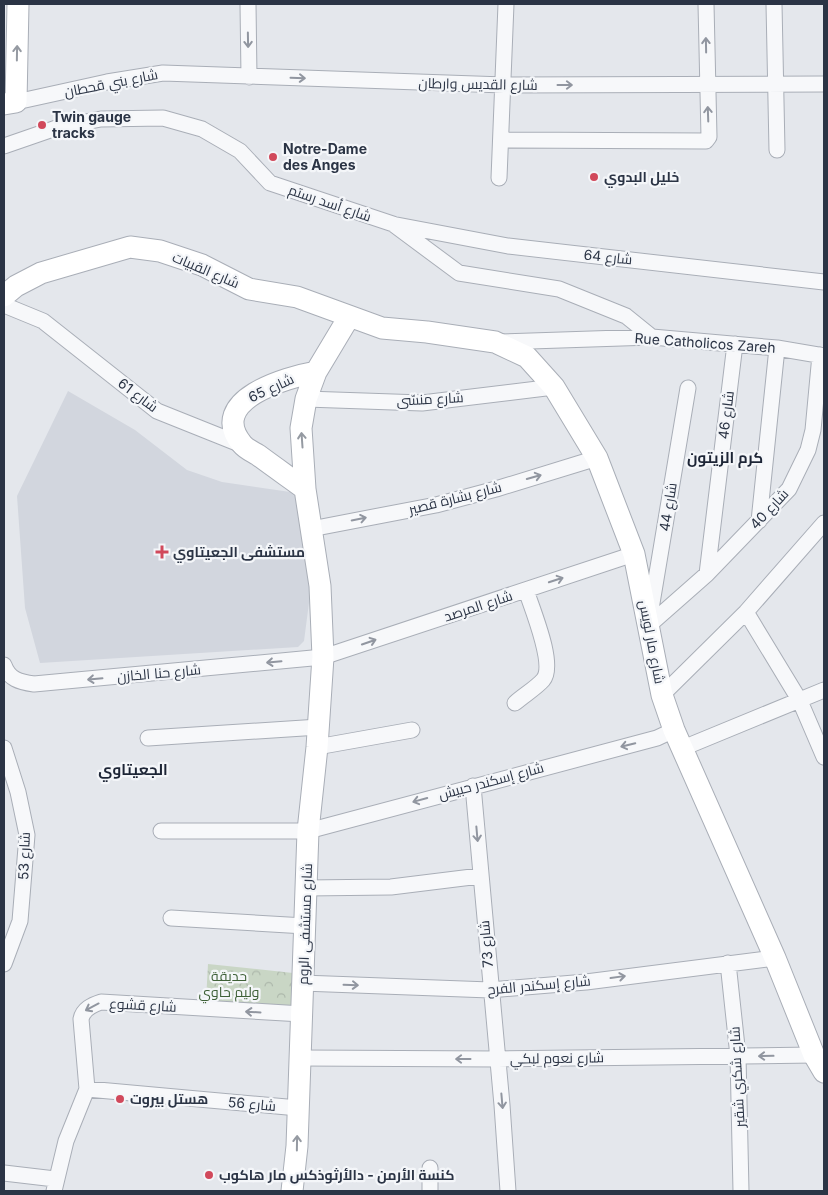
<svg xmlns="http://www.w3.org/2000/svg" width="828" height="1195" font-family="Inter,Cairo,sans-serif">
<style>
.built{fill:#d2d6de}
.forest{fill:url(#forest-crowns)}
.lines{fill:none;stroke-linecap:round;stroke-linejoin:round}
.street-casing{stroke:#a9aeb7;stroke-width:17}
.secondary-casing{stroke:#a9aeb7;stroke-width:23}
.street{stroke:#f7f8fa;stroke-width:15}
.secondary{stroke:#fff;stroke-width:21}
.oneway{stroke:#9196a0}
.oneway2{stroke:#959aa2}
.poi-dot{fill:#d1495b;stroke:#f4f6f9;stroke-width:2}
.labels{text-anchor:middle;stroke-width:4.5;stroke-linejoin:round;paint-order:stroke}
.street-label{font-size:14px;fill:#2b3445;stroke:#f4f6f9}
.poi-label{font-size:14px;font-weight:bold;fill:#2b3445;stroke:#f4f6f9;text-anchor:start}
.park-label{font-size:14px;fill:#3f6138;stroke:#f4f6f9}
.neighbourhood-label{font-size:15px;font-weight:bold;fill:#1d2536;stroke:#f4f6f9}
</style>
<defs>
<pattern id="forest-crowns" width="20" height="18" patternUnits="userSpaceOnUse" patternTransform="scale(1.25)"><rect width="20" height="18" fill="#c9d6c5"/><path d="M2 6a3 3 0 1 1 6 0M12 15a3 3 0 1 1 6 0" fill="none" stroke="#adb8ab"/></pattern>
</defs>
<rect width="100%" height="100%" fill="#e4e7ec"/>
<!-- built -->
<path class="built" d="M68 391 135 430 187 470 222 482 297 493 310 595 304 641 298 647 40 663 25 608 17 496Z"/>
<!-- forest -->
<path class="forest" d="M208 964 293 973 292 1008 206 1001Z"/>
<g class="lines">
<defs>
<path id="street" d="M248 4 249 77
M774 4 777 150
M16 102 107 82 163 73 504 85 824 84
M501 140 706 141 709 137 706 4
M4 146 59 127 101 119 163 118 202 129 240 151 270 183 393 224 459 273 559 289 626 316 652 337
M499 178 506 4
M397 225 508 246 824 282
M4 305 43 321 157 411 242 445
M499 342 652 337 777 348 824 356
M306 399 422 403 554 387
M759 521 777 348
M311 529 436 505 496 489 597 458
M707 574 735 344
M746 612 800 701 824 757
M650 615 688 388
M648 626 707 574 789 489 808 450 813 430 820 355
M4 665C9 679 19 682 34 684L323 657 634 554
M662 695 746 612 824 523
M515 703C524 695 536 688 543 680 556 665 532 609 526 590
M148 738 319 727
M317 747 412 730
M4 748 18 792 27 835 20 921 4 964
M683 748 824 690
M473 786 502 1105 508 1191
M161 831H308L657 738 674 730
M306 888 391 887 480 876
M171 918 305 926
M728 963 738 1056 741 1191
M302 983 490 990 586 982 775 958
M300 1058 498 1059 814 1055
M87 1089 298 1108
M430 1168V1191
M4 1173 55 1179
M54 1191 66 1141 87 1089 81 1019C83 1009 92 1005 101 1002L302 1014"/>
<path id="secondary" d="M4 104 16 102 18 4
M4 296 16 286 41 273 130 247 160 251 202 265 249 289 297 297 382 328 427 332 495 342 527 357 554 387 597 458 634 554 662 695 674 730 775 958 814 1055 824 1072
M305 489C290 478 274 467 258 455 253 452 246 449 242 444 206 400 287 377 316 372
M292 1191 297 1146 308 831 317 747 323 657 320 586 305 489 301 428 306 399 316 372 349 317"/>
</defs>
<!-- street casing -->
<use href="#street" class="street-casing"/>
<!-- secondary casing -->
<use href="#secondary" class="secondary-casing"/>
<!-- street -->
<use href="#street" class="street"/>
<!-- secondary -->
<use href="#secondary" class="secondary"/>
</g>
<!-- one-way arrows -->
<defs><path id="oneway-shaft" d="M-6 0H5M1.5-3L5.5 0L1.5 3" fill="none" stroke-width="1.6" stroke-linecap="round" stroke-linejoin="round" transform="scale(1.25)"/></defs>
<g class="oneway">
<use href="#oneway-shaft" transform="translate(248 40) rotate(89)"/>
<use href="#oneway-shaft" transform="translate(706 45) rotate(-91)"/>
<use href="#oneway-shaft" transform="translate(298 78) rotate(2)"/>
<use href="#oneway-shaft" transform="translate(565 85)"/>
<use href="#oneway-shaft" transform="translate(708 114) rotate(-92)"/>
<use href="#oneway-shaft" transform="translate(534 477) rotate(-16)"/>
<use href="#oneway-shaft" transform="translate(359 519) rotate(-11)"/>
<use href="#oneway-shaft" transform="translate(556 580) rotate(-18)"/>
<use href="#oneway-shaft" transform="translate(369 642) rotate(-19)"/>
<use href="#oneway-shaft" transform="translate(274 662) rotate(175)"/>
<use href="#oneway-shaft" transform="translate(95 679) rotate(175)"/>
<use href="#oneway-shaft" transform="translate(628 745) rotate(166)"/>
<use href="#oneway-shaft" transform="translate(420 800) rotate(165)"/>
<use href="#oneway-shaft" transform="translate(477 834) rotate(85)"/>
<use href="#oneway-shaft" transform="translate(618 977) rotate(-8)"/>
<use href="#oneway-shaft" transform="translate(351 985) rotate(2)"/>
<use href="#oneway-shaft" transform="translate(92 1007) rotate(152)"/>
<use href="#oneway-shaft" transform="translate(253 1012) rotate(-177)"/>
<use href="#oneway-shaft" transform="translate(766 1056) rotate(179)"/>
<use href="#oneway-shaft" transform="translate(463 1059) rotate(-180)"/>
<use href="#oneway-shaft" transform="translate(502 1101) rotate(85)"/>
</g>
<g class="oneway2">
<use href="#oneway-shaft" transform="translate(17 53) rotate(-89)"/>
<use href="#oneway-shaft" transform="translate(302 440) rotate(-94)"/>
<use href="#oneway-shaft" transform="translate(297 1143) rotate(-89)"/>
</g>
<!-- markers -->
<g class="poi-dot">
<circle cx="42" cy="125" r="5"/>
<circle cx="273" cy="157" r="5"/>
<circle cx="594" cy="177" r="5"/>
<path d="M159.5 544.5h5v5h5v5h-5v5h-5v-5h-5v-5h5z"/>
<circle cx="120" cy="1099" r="5"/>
<circle cx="209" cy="1175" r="5"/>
</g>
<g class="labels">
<!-- street labels -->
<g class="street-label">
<text transform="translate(111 83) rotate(-11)" y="5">شارع بني قحطان</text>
<text transform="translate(478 84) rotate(1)" y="5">شارع القديس وارطان</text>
<text transform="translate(330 203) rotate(19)" y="5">شارع أسد رستم</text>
<text transform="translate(608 257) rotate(6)" y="5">شارع 64</text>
<text transform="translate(206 270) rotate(23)" y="5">شارع القبيات</text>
<text transform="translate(705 343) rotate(4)" y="5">Rue Catholicos Zareh</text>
<text transform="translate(271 388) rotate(-25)" y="5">شارع 65</text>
<text transform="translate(138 395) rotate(37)" y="5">شارع 61</text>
<text transform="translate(430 399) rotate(-3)" y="5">شارع منسّى</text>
<text transform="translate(726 415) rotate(-83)" y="5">شارع 46</text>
<text transform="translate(455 498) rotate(-14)" y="5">شارع بشارة قصير</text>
<text transform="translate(668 507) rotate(-81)" y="5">شارع 44</text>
<text transform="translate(769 509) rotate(-47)" y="5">شارع 40</text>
<text transform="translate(478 606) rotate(-18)" y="5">شارع المرصد</text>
<text transform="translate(652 642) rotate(79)" y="5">شارع مار لويس</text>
<text transform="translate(159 673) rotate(-5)" y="5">شارع حنا الخازن</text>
<text transform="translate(491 781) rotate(-15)" y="5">شارع إسكندر حبيش</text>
<text transform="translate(24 856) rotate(-88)" y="5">شارع 53</text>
<text transform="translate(305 924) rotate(-88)" y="5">شارع مستشفى الروم</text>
<text transform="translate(486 944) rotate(-95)" y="5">شارع 73</text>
<text transform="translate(539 985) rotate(-5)" y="5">شارع إسكندر الفرح</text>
<text transform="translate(143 1005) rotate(3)" y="5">شارع قشوع</text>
<text transform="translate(557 1058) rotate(-1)" y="5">شارع نعوم لبكي</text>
<text transform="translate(737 1077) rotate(-93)" y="5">شارع شكري شقير</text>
<text transform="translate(252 1104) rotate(5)" y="5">شارع 56</text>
</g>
<!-- poi labels -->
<g class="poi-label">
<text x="52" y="122">Twin gauge<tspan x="52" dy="16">tracks</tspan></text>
<text x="283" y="154">Notre-Dame<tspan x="283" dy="16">des Anges</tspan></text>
<text x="604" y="182">خليل البدوي</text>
<text x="173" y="557">مستشفى الجعيتاوي</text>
<text x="130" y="1104">هستل بيروت</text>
<text x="219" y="1180">كنسة الأرمن - دالأرثوذكس مار هاكوب</text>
</g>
<!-- park labels -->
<g class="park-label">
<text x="229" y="981">حديقة<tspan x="229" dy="16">وليم حاوي</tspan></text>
</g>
<!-- neighbourhood labels -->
<g class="neighbourhood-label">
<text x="725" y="463">كرم الزيتون</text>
<text x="133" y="775">الجعيتاوي</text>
</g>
</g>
<!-- border -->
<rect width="828" height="1195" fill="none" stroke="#2b3445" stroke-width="10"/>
</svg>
